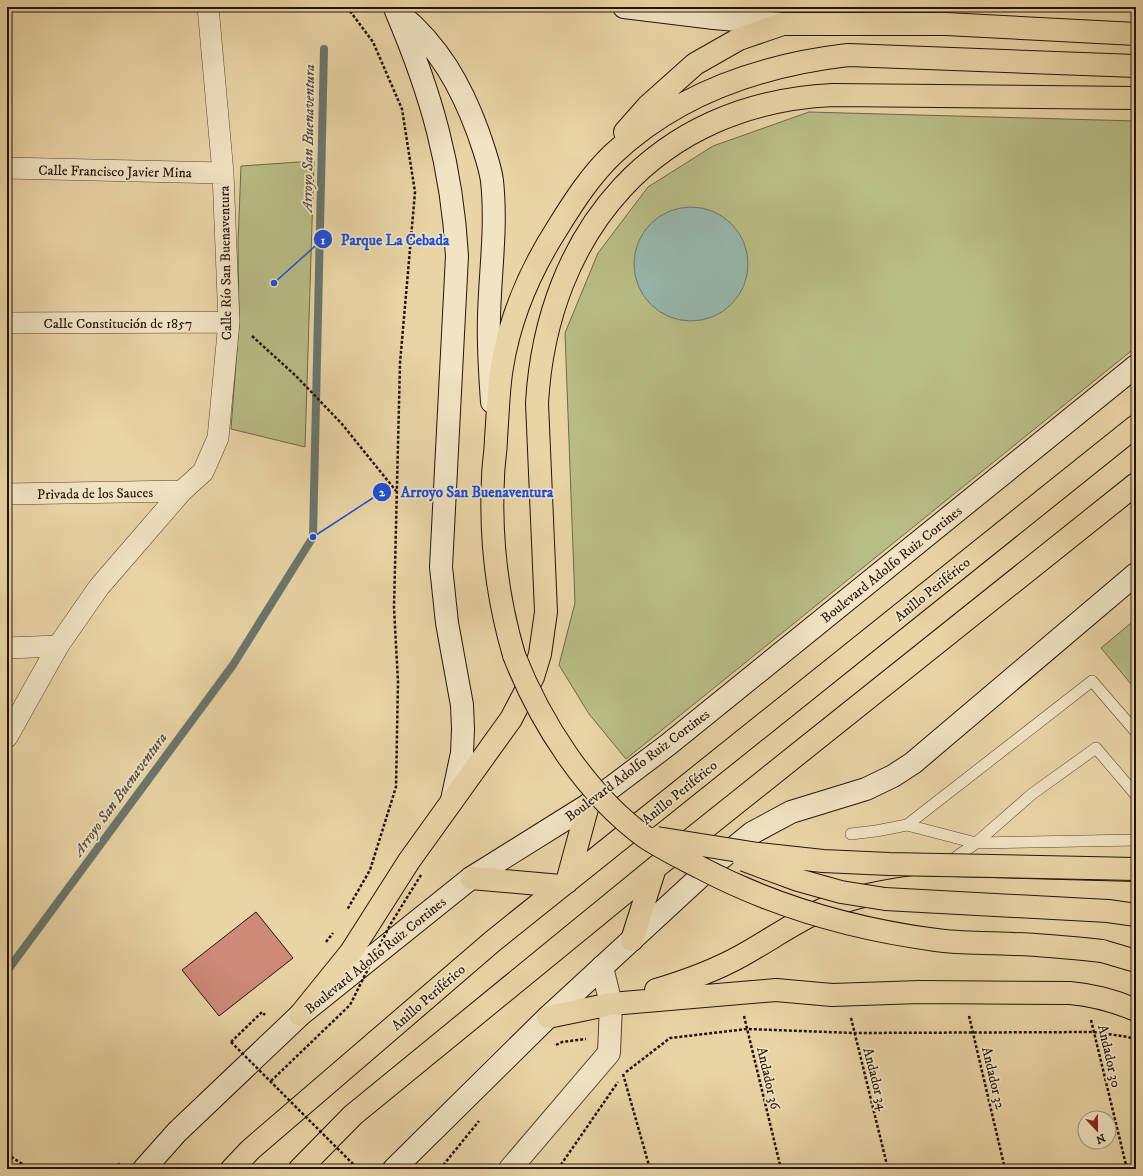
<svg xmlns="http://www.w3.org/2000/svg" width="1143" height="1176" font-family="'IM FELL DW Pica',serif">
<style>
.green{fill:#b8bc85;stroke:#6e6848}
.water{fill:#98b7ac;stroke:#6a766c}
.lines{fill:none;stroke-linecap:round;stroke-linejoin:round}
.stream{stroke:#6a766c;stroke-width:8}
.building{fill:#cf8a7a;stroke:#25140b}
.service-casing{stroke:#564432;stroke-width:12}
.minor-casing{stroke:#564432;stroke-width:22}
.tertiary-casing{stroke:#564432;stroke-width:24}
.secondary-casing{stroke:#25140b;stroke-width:24}
.primary-casing{stroke:#25140b;stroke-width:24}
.motorway-casing{stroke:#25140b;stroke-width:24}
.path{stroke:#25140b;stroke-width:2.5;stroke-dasharray:3 2;stroke-linecap:butt}
.service{stroke:#f1e3c4;stroke-width:11}
.minor{stroke:#f1e3c4;stroke-width:21}
.tertiary{stroke:#f1e3c4;stroke-width:22}
.secondary{stroke:#f1e3c4;stroke-width:22}
.primary{stroke:#e9d4a5;stroke-width:22}
.motorway{stroke:#e9d4a5;stroke-width:22}
.primary-bridge-casing{stroke:#25140b;stroke-width:24;stroke-linecap:butt}
.path-bridge{stroke:#25140b;stroke-width:2.5;stroke-dasharray:3 2;stroke-linecap:butt}
.primary-bridge{stroke:#e9d4a5;stroke-width:22}
.labels{text-anchor:middle;stroke-width:3.5;stroke-linejoin:round;paint-order:stroke}
.street-label{font-size:14px;fill:#25140b;stroke:#f1e3c4}
.water-label{font-size:15px;font-style:italic;fill:#4d4d43;stroke:#f1e3c4}
.leader{fill:none;stroke:#1d4ed8;stroke-width:1.5}
.callout-dot{fill:#1d4ed8;stroke:#f1e3c4;stroke-width:1.5}
.mark-label{font-size:12px;text-anchor:middle;font-weight:bold;fill:#fff}
.callout-label{font-size:15px;text-anchor:middle;font-weight:bold;fill:#1d4ed8;stroke:#f1e3c4;stroke-width:3.5;stroke-linejoin:round;paint-order:stroke}
</style>
<rect width="100%" height="100%" fill="#e9d4a5"/>
<filter id="stains"><feTurbulence type="fractalNoise" baseFrequency=".005" numOctaves="4"/><feColorMatrix values="0 0 0 0 .2 0 0 0 0 .09 0 0 0 0 .02 0 0 0 .5 -.17"/></filter>
<radialGradient id="worn" r=".72"><stop offset=".6" stop-color="#630" stop-opacity="0"/><stop offset="1" stop-color="#630" stop-opacity=".3"/></radialGradient>
<!-- green -->
<path class="green" d="M809 112 1136 121V347L626 759 589 714 559 665 575 603 565 333 598 253 648 187 713 146Z
M314 161 305 447 231 429 239 324 238 243 241 166Z
M1136 619V690L1101 648Z"/>
<!-- water -->
<path class="water" d="M634 264a57 57 0 1 1 114 0a57 57 0 1 1-114 0Z"/>
<g class="lines">
<!-- stream -->
<path class="stream" d="M7 971 233 665 313 537 324 49"/>
</g>
<!-- building -->
<path class="building" d="M256 912 293 958 219 1016 182 970Z"/>
<g class="lines">
<defs>
<path id="service" d="M907 825 976 843 1136 840
M851 834 876 831 907 825 1092 681 1136 732
M948 863 976 843 1032 794 1096 748 1136 795"/>
<path id="minor" d="M7 168 223 173
M7 323 229 322
M7 494 182 491
M7 648 58 646
M7 737 58 646 99 587 182 491 203 472 218 438 229 322 223 173 208 7"/>
<path id="tertiary" d="M510 1169 609 1053 611 1004 602 967"/>
<path id="secondary" d="M624 7 714 18 783 24
M396 11C431 93 452 166 457 256L441 567 447 623 462 705 463 729 462 753 452 800
M400 14C439 46 461 86 478 132 483 147 490 165 492 181 497 227 490 272 489 317 488 346 490 374 492 402
M144 1169 177 1132 300 1015 471 878 588 805 669 744 1136 366
M394 1169 548 1017 714 864 752 833 791 812 866 789 893 776 913 763 1136 574"/>
<path id="primary" d="M625 132 648 106 695 64 739 39 783 24H946L1136 34
M514 655C497 597 490 538 493 478 493 465 496 451 496 438 498 414 498 390 502 367 510 317 531 269 558 227 574 201 591 175 613 154 678 93 762 65 848 55L1136 66
M1102 951 1136 961
M656 990C686 981 714 971 741 956 770 940 796 921 826 908 855 896 885 891 915 887L1136 893
M300 1015 351 952 409 861 511 719 533 677 540 654 546 612 537 403C547 231 656 103 833 95L1136 98
M548 1017 611 1004 776 990 832 995 920 992 1070 993C1093 995 1115 1001 1136 1010"/>
<path id="motorway" d="M471 878 561 886
M567 882 588 805
M632 940 655 868
M232 1169 250 1150 493 941 1136 426
M300 1169 353 1115 655 868 1136 484"/>
</defs>
<!-- service casing -->
<use href="#service" class="service-casing"/>
<!-- minor casing -->
<use href="#minor" class="minor-casing"/>
<!-- tertiary casing -->
<use href="#tertiary" class="tertiary-casing"/>
<!-- secondary casing -->
<use href="#secondary" class="secondary-casing"/>
<!-- primary casing -->
<use href="#primary" class="primary-casing"/>
<!-- motorway casing -->
<use href="#motorway" class="motorway-casing"/>
<!-- path -->
<path class="path" d="M347 7 373 42 402 109 415 192 400 363 394 608 398 682 396 787 370 870 347 910
M252 336 296 376 342 424 396 491
M326 942 333 933
M744 1016 781 1169
M969 1016 1005 1169
M851 1018 888 1169
M1091 1020 1127 1169
M231 1042 262 1012 265 1015
M556 1045 562 1042 586 1039
M626 1072 670 1038 747 1029 855 1033 1094 1032 1128 1037 1136 1040
M623 1074 650 1169
M7 1154 30 1169
M114 1169 120 1163
M440 1169 479 1121
M558 1169 618 1082"/>
<!-- service -->
<use href="#service" class="service"/>
<!-- minor -->
<use href="#minor" class="minor"/>
<!-- tertiary -->
<use href="#tertiary" class="tertiary"/>
<!-- secondary -->
<use href="#secondary" class="secondary"/>
<!-- primary -->
<use href="#primary" class="primary"/>
<!-- motorway -->
<use href="#motorway" class="motorway"/>
<defs>
<path id="primary-bridge" d="M514 655C540 722 586 794 645 837 663 849 682 858 701 868 775 907 853 929 936 940 962 944 988 942 1014 944 1044 945 1073 948 1102 951
M657 838 758 854 823 861 889 864 1136 869
M744 860 798 880 841 892 885 899 1108 911 1136 915"/>
</defs>
<!-- primary-bridge casing -->
<use href="#primary-bridge" class="primary-bridge-casing"/>
<!-- path-bridge -->
<path class="path-bridge" d="M231 1042 358 1169
M271 1081 350 1005 390 925 421 875"/>
<!-- primary-bridge -->
<use href="#primary-bridge" class="primary-bridge"/>
</g>
<g class="labels">
<!-- street labels -->
<g class="street-label">
<text transform="translate(115 171) rotate(1)" y="5">Calle Francisco Javier Mina</text>
<text transform="translate(225 263) rotate(-91)" y="5">Calle Río San Buenaventura</text>
<text x="118" y="328">Calle Constitución de 1857</text>
<text transform="translate(95 493) rotate(-1)" y="5">Privada de los Sauces</text>
<text transform="translate(891 564) rotate(-39)" y="5">Boulevard Adolfo Ruiz Cortines</text>
<text transform="translate(932 589) rotate(-39)" y="5">Anillo Periférico</text>
<text transform="translate(637 765) rotate(-37)" y="5">Boulevard Adolfo Ruiz Cortines</text>
<text transform="translate(679 792) rotate(-39)" y="5">Anillo Periférico</text>
<text transform="translate(375 955) rotate(-39)" y="5">Boulevard Adolfo Ruiz Cortines</text>
<text transform="translate(428 997) rotate(-41)" y="5">Anillo Periférico</text>
<text transform="translate(1110 1056) rotate(77)" y="5">Andador 30</text>
<text transform="translate(769 1078) rotate(77)" y="5">Andador 36</text>
<text transform="translate(994 1078) rotate(77)" y="5">Andador 32</text>
<text transform="translate(876 1079) rotate(76)" y="5">Andador 34</text>
</g>
<!-- water labels -->
<g class="water-label">
<text transform="translate(308 138) rotate(-89)" y="5">Arroyo San Buenaventura</text>
<text transform="translate(120 794) rotate(-54)" y="5">Arroyo San Buenaventura</text>
</g>
</g>
<!-- callouts -->
<path class="leader" d="M274 283L323 239M313 537L382 492"/>
<g class="callout-dot">
<circle cx="274" cy="283" r="4"/>
<circle cx="313" cy="537" r="4"/>
<circle cx="323" cy="239" r="10"/>
<circle cx="382" cy="492" r="10"/>
</g>
<g class="mark-label">
<text x="323" y="244">1</text>
<text x="382" y="496">2</text>
</g>
<g class="callout-label">
<text x="395" y="245">Parque La Cebada</text>
<text x="477" y="497">Arroyo San Buenaventura</text>
</g>
<!-- margin -->
<rect width="1143" height="1176" fill="none" stroke="#e9d4a5" stroke-width="24"/>
<rect x="8" y="8" width="1127" height="1160" fill="none" stroke="#25140b" stroke-width="2"/>
<rect x="12" y="12" width="1119" height="1152" fill="none" stroke="#25140b"/>
<!-- north arrow -->
<g transform="translate(1097 1130) rotate(158)"><circle r="19" fill="#f1e3c4" stroke="#9f907a"/>
<path d="M0-3L7 15L0 10L-7 15Z" fill="#8f2418"/>
<text y="-6" font-size="11" font-weight="bold" text-anchor="middle" fill="#25140b">N</text>
</g>
<rect width="100%" height="100%" filter="url(#stains)"/>
<rect width="100%" height="100%" fill="url(#worn)"/>
</svg>
